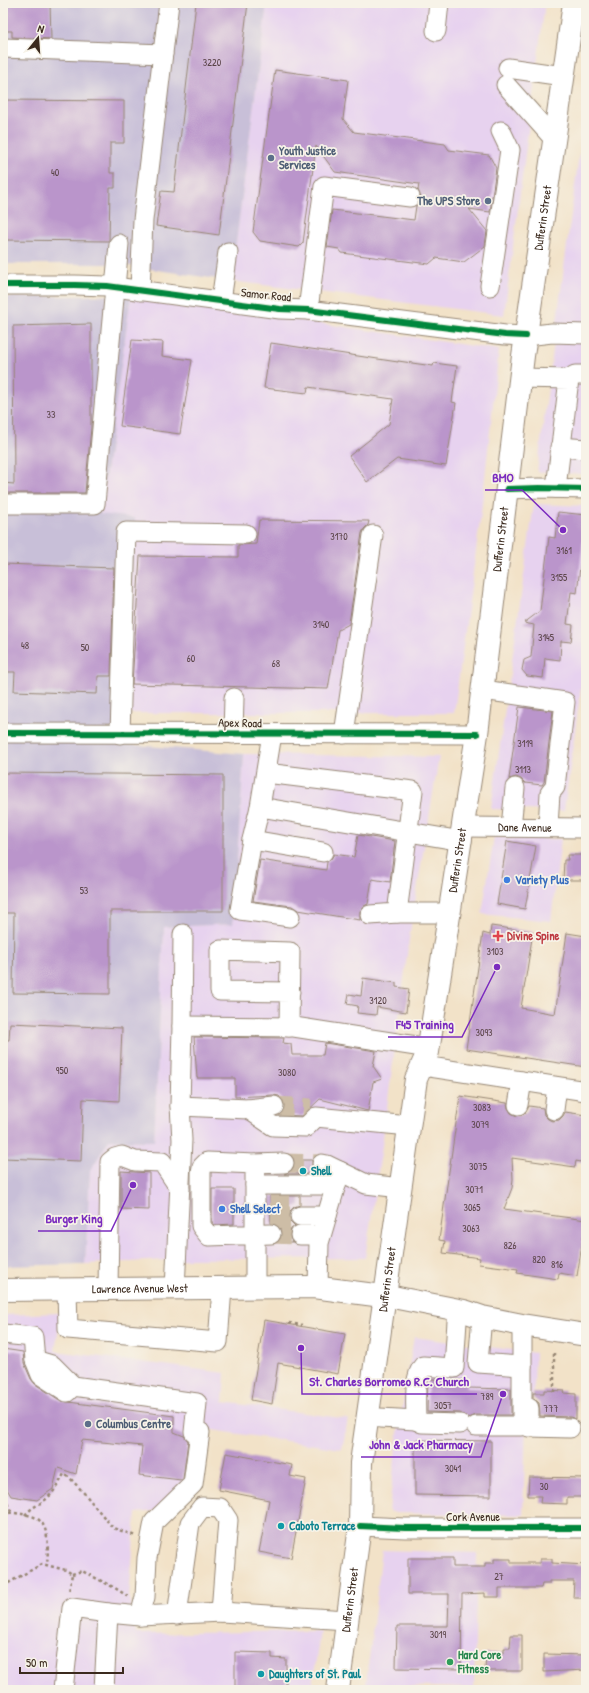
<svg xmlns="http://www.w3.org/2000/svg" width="589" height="1693" font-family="'Patrick Hand',sans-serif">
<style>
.built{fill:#e7d2ef}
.industrial{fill:#c8bfd8}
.building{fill:#ba95cb}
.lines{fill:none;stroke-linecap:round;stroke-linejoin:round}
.minor-tunnel{stroke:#cdbda6;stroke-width:19;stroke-dasharray:19 10;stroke-linecap:butt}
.minor-casing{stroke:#968673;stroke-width:21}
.major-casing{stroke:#968673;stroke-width:24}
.path{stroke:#968673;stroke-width:2.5;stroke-dasharray:3 3;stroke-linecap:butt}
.minor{stroke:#fff;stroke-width:19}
.major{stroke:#fff;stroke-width:22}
.cycleway-casing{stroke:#f7f3e8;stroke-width:8}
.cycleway{stroke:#00873e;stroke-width:6}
.service-dot{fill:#5c6f8a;stroke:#f7f3e8;stroke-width:1.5}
.shop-dot{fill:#3f7fe0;stroke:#f7f3e8;stroke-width:1.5}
.health-dot{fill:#e0444e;stroke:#f7f3e8;stroke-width:1.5}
.culture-dot{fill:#0f9aa8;stroke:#f7f3e8;stroke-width:1.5}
.leisure-dot{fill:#2e9e5b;stroke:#f7f3e8;stroke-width:1.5}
.labels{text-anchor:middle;stroke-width:3.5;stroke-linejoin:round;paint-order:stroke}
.number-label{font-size:10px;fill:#5b4549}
.service-label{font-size:12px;font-weight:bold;fill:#4e5e75;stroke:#f7f3e8;text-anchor:start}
.street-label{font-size:12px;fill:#3b2a1e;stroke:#f7f3e8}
.shop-label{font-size:12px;font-weight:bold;fill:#366cbe;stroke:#f7f3e8;text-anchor:start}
.health-label{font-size:12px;font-weight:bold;fill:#be3a42;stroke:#f7f3e8;text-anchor:start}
.culture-label{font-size:12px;font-weight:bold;fill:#0d838f;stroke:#f7f3e8;text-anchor:start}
.leisure-label{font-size:12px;font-weight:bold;fill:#27864d;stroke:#f7f3e8;text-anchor:start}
.leader{fill:none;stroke:#7b2cbf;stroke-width:1.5}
.callout-dot{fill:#7b2cbf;stroke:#f7f3e8;stroke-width:1.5}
.callout-label{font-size:13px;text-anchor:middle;font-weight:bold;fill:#7b2cbf;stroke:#f7f3e8;stroke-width:3.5;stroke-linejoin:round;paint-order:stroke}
</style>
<rect width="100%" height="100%" fill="#f7f3e8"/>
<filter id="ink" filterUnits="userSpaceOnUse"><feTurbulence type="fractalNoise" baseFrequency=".025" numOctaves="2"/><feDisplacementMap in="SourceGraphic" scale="8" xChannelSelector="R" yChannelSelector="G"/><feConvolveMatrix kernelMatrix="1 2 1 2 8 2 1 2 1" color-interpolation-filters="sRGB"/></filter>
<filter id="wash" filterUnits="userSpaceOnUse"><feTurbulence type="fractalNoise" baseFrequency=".012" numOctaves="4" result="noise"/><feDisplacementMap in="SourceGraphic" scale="16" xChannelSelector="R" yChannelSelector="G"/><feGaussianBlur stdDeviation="0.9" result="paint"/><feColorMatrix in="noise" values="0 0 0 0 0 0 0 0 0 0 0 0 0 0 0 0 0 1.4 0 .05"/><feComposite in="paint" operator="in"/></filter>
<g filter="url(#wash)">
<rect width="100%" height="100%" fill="#f2e2c8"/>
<!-- built -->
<path class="built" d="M267 3H545L504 315 231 281Z
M579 154H586V474L537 472Z
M131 295 499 350 481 513 454 713H124L134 518 100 515Z
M534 504 586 506V651L564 811 491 809Z
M244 754 439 757 410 932 381 1153 365 1258 188 1259 85 1264 90 1171 109 1140 154 1141 164 927 233 924Z
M494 837 561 839 551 921 482 914Z
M61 1313 55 1351 225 1373 223 1402 348 1419 342 1449 192 1427 186 1482 154 1511 136 1513 129 1597 136 1634 320 1631 312 1690H3V1315Z
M414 1337 535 1353 534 1386 526 1420 523 1515 396 1513 389 1511 397 1440Z
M382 1550 477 1553 474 1688 366 1685Z"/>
<!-- industrial -->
<path class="industrial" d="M3 3H267L231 281 117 264H3Z
M131 295 100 514 135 518 122 744 244 754 233 924 164 927 154 1141 109 1140 90 1171 85 1264 3 1266V297Z"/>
<g id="blocks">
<!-- building -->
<path class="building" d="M3 3H50L51 39 12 37V31H3Z
M196 3H248L219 235 156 226 161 191 174 192Z
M275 70 348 80 343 119 354 132 445 144 449 150 489 155 496 168 490 212 469 209 487 231 485 246 464 262 436 258 429 264 342 253 339 249 327 247 332 210 414 220 416 206 421 198 418 190 419 184 335 172 316 146 303 243 299 247 260 241 253 232Z
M3 100 124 101V143H110V173H115V188H110L109 241 3 240Z
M91 324V428L85 493H3V483L14 484 13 326Z
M132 340 163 342 162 356 192 360 180 434 120 426Z
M271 343 398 362V361L433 366 434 363 457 366 452 402 456 403 446 466 397 459 367 482 349 456 389 424 393 399 308 387 307 393 264 388Z
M558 512 586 515 577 593 571 592 567 624 573 625 571 642 561 641 560 660 545 658 543 678 527 676 522 670 524 660 531 657 534 625 524 623 540 611 549 537 555 538Z
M259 520 369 521 368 525 364 529 362 533 349 624 338 630 328 689 132 684 140 556 238 557V545L256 544Z
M4 564 114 568 111 676H98L97 694 14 691 15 672H3Z
M519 707 553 711 544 782 542 785 525 783 521 779 516 777 509 779Z
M3 773 223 775V911H110V994L13 993 14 913H3Z
M358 835 395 841 390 882 372 879 368 904 364 906 360 911V920L298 910 292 906 253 901 260 860 326 870 327 862 331 859 334 854 354 857Z
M507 841 536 846 525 909 497 904Z
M567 855H586V880H563L564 860H568Z
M491 926 533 932 521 1008 555 1014 567 933 586 936V1067L466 1049 483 933 490 935Z
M363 978 396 983V987L409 989 406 1012 377 1007 376 1015 357 1013 358 1006 347 1004 349 994 361 996Z
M10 1023 122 1028 119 1101 83 1099 81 1161 3 1158V1040H9Z
M194 1037 284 1038 283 1043 291 1044 292 1055H323L325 1043 376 1051 373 1066 382 1079 373 1082 368 1111 320 1099 302 1116 280 1115 284 1111 285 1105 283 1100 279 1096 273 1095 235 1097V1078H197Z
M460 1096 507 1103 508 1108 511 1113 517 1116 521 1115 526 1112 529 1106 543 1108 544 1115 548 1119 552 1121 559 1120 563 1116 565 1112 586 1115V1163L576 1161 575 1167 512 1158 513 1179 512 1188 504 1209 586 1220 577 1276 559 1273 558 1279 517 1273 518 1269 479 1264 480 1258 443 1253 445 1241 439 1240Z
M294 1160H312V1168L318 1174H284L289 1172 293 1168Z
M121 1171 149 1173V1210L121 1209Z
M212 1189H234V1224L214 1225 212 1222Z
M270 1196H300V1205L294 1207 290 1211 289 1216 290 1221 295 1226 291 1229 289 1235 292 1242H278L281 1239 282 1233 281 1229 277 1225 271 1223Z
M264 1320 345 1334 338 1374 278 1363 272 1404 251 1400Z
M3 1349 23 1352 24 1363 31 1379 35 1384 61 1401 174 1416V1432L184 1436 188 1441 183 1479 181 1480 139 1475 142 1446 82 1440 76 1474 58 1468 53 1489 37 1500 11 1496 3 1482Z
M428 1379 465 1380 467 1388 511 1389V1415H476L469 1418 460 1413 427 1412Z
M544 1390 565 1391 564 1393 576 1394V1419L570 1417 540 1416 539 1403 533 1398V1393H544Z
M415 1440 491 1441V1496L415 1495Z
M226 1453 292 1465 290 1476 306 1479 291 1558 259 1552 269 1500 219 1490Z
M529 1477 586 1478V1497H567V1504L540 1503 541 1496H528Z
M408 1558H453V1567H485V1563H494V1559H511V1563H540V1559H552V1563L586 1565V1598H573L574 1581H549V1584H542L541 1588H499V1597H485V1593L462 1594 461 1669 396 1668 397 1626H448L449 1594H408Z
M511 1635H522V1671H485L486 1653H504V1648H510Z
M235 1652 272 1653V1658L286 1659V1690H235Z
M544 1654 586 1655V1670L544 1672Z"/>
</g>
</g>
<g filter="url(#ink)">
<use href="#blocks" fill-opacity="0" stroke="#968673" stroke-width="1"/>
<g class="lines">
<!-- minor-tunnel -->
<path class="minor-tunnel" d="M274 1106 311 1108
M284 1163 322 1164
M270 1197H300
M271 1216H300
M271 1234 300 1235"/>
<defs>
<g id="minor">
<path d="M436 31 439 3"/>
<path d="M3 48 163 54"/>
<path d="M508 68 563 76"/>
<path d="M506 85 554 139"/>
<path d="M3 285H75L107 286 280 309 308 310 505 335 526 336 552 333 586 334"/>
<path d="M490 286 510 150 501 131"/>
<path d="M140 291 143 220 169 3"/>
<path d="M221 301 228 252"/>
<path d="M308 310 324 186 410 197"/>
<path d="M520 378 569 379 556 488"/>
<path d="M569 379 575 375H586"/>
<path d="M560 447 586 449"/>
<path d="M507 489 539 488 586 489"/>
<path d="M3 504H95L119 244"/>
<path d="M483 690 565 702 555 787 550 793 548 827"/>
<path d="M3 733 477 734"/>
<path d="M120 734 126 532 246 534"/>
<path d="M233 734 234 698"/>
<path d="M272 734 260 807 252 840 240 910 290 917"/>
<path d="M344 734 373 535"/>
<path d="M266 773 413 791 397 913 370 915"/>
<path d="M260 807 462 841"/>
<path id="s1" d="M464 827 586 828"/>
<path d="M511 827 515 788"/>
<path d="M252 840 323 852"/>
<path d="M397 913H449"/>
<path d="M182 1026 183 934"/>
<path d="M289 1027 290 952 220 950V991L290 992"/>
<path d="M430 1067 586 1091"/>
<path d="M518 1105 522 1081"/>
<path d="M248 1109 274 1106"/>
<path d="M554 1110 557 1087"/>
<path d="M409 1126 316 1117 306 1127 273 1126 248 1109 180 1106 182 1026 294 1027 429 1048"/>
<path d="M255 1164 284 1163"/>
<path d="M322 1164 327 1165 366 1184 401 1188"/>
<path d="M255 1185H336"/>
<path d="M300 1216H327"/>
<path d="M300 1235H321"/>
<path d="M318 1287 319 1243 340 1171"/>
<path d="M255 1288C255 1246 255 1205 255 1164L207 1162 202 1167 201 1172V1226L209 1236 271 1234"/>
<path d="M67 1289 68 1329 218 1342 222 1288"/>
<path d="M108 1289 110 1162 115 1158 122 1156 135 1161 162 1162 180 1189"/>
<path d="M175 1289 182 1140 180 1106"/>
<path d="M482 1317 478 1363 522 1366"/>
<path d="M457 1321 454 1368 423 1366C413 1377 416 1405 416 1420L422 1423 460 1424"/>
<path d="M3 1334 33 1337 35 1360 41 1375 67 1392 73 1386 197 1403 194 1432H200L193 1484 154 1522 147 1558 145 1597 140 1616"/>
<path d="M35 1360 52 1365 73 1386"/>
<path d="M529 1408V1427L570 1428"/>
<path d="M380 1418 416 1420"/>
<path d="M476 1426H522V1325"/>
<path d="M360 1526 405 1528H586"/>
<path d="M108 1613 140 1616 221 1612 347 1620"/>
<path d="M177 1615 190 1523 202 1507 220 1508 228 1520 221 1612"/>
<path d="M63 1690 72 1608 108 1613 104 1690"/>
</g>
<g id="major">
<path id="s2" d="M3 1290 313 1287 398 1298 464 1311 482 1317 522 1325 586 1335"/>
<path id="s3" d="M338 1690 360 1526 361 1463 416 1079 428 1052 477 734 523 356 574 3"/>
</g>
</defs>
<!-- minor casing -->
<use href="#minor" class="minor-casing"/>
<!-- major casing -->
<use href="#major" class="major-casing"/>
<!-- path -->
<path class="path" d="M289 1323 302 1325
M554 1353V1393
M3 1499 6 1501 12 1513
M3 1514C8 1512 16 1513 22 1514 27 1515 35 1516 39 1520 50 1529 48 1552 47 1565
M25 1515C31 1508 38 1505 45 1500 54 1493 59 1483 64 1474L69 1477 84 1493 113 1528 136 1536
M72 1574 82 1571 115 1588 129 1597
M3 1586 42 1564 66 1570 72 1574 69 1592"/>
<!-- minor -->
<use href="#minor" class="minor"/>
<!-- major -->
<use href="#major" class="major"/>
<defs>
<path id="cycleway" d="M3 285H75L107 286 280 309 308 310 505 335 526 336
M507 489 539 488 586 489
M3 733 477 734
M360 1526 405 1528H586"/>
</defs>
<!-- cycleway casing -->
<use href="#cycleway" class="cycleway-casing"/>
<!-- cycleway -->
<use href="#cycleway" class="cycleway"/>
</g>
</g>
<!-- markers -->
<g class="service-dot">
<circle cx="271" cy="158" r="4"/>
<circle cx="488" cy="201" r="4"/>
<circle cx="88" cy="1424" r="4"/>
</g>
<g class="shop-dot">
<circle cx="507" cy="880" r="4"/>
<circle cx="222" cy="1209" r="4"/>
</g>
<path class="health-dot" d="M496 930h4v4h4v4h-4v4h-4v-4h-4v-4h4z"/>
<g class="culture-dot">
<circle cx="303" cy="1171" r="4"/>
<circle cx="281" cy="1526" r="4"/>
<circle cx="261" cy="1674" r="4"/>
</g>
<circle class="leisure-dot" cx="450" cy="1662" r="4"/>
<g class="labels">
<!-- number labels -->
<g class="number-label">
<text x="212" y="66">3220</text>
<text x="55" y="176">40</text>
<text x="51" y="418">33</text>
<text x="339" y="540">3170</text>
<text x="564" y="554">3161</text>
<text x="559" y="581">3155</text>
<text x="321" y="628">3140</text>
<text x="546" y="641">3145</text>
<text x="25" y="649">48</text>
<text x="85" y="651">50</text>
<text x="191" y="662">60</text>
<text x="276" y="667">68</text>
<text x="525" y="747">3119</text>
<text x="523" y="773">3113</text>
<text x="84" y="894">53</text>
<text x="495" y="955">3103</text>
<text x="378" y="1004">3120</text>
<text x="484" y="1036">3093</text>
<text x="62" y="1074">950</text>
<text x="287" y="1076">3080</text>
<text x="482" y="1111">3083</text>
<text x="480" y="1128">3079</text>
<text x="478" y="1170">3075</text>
<text x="474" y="1193">3071</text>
<text x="472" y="1211">3065</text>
<text x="471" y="1232">3063</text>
<text x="510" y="1249">826</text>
<text x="539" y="1263">820</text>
<text x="557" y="1268">816</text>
<text x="487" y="1400">789</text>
<text x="443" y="1409">3057</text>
<text x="551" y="1412">777</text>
<text x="453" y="1472">3041</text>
<text x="544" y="1490">30</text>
<text x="499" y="1580">27</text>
<text x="438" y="1638">3019</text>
</g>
<!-- service labels -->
<g class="service-label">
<text x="279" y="155">Youth Justice<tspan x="279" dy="14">Services</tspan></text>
<text x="480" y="205" text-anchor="end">The UPS Store</text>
<text x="96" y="1428">Columbus Centre</text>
</g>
<!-- street labels -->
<g class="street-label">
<text dy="4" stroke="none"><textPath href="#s3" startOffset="1488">Dufferin Street</textPath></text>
<text transform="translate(266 295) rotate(6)" y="4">Samor Road</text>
<text dy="4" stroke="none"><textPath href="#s3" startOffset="1164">Dufferin Street</textPath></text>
<text transform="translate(240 723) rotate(1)" y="4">Apex Road</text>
<text dy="4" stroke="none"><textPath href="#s1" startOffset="61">Dane Avenue</textPath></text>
<text dy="4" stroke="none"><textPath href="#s3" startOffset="840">Dufferin Street</textPath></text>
<text dy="4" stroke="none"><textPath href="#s3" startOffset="414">Dufferin Street</textPath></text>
<text dy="4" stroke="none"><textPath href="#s2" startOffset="137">Lawrence Avenue West</textPath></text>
<text x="473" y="1521">Cork Avenue</text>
<text dy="4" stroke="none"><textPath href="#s3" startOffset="91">Dufferin Street</textPath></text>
</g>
<!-- shop labels -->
<g class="shop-label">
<text x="515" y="884">Variety Plus</text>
<text x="230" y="1213">Shell Select</text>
</g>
<!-- health labels -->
<g class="health-label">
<text x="507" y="940">Divine Spine</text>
</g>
<!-- culture labels -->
<g class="culture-label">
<text x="311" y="1175">Shell</text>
<text x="289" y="1530">Caboto Terrace</text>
<text x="269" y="1678">Daughters of St. Paul</text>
</g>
<!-- leisure labels -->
<g class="leisure-label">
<text x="458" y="1659">Hard Core<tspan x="458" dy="14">Fitness</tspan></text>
</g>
</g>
<!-- callouts -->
<path class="leader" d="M563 530L522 490H485M497 967L462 1037H388M133 1185L111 1231H38M301 1348L302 1394H477M503 1394L481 1457H361"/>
<g class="callout-dot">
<circle cx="563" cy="530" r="4"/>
<circle cx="497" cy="967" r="4"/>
<circle cx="133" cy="1185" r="4"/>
<circle cx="301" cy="1348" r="4"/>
<circle cx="503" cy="1394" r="4"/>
</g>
<g class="callout-label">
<text x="503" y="482">BMO</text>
<text x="425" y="1029">F45 Training</text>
<text x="74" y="1223">Burger King</text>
<text x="389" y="1386">St. Charles Borromeo R.C. Church</text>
<text x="421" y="1449">John &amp; Jack Pharmacy</text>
</g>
<!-- margin -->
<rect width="589" height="1693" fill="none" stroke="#f7f3e8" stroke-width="16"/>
<!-- north arrow -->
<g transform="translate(38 38) rotate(17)" stroke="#f7f3e8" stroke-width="3" paint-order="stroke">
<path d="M0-3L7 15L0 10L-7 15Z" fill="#3b2a1e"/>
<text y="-6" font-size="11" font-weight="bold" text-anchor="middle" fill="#3b2a1e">N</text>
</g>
<!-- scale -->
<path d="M20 1667v6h103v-6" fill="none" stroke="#3b2a1e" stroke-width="2"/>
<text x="26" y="1667" font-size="12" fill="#3b2a1e" stroke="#f7f3e8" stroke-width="3" paint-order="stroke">50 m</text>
</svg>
